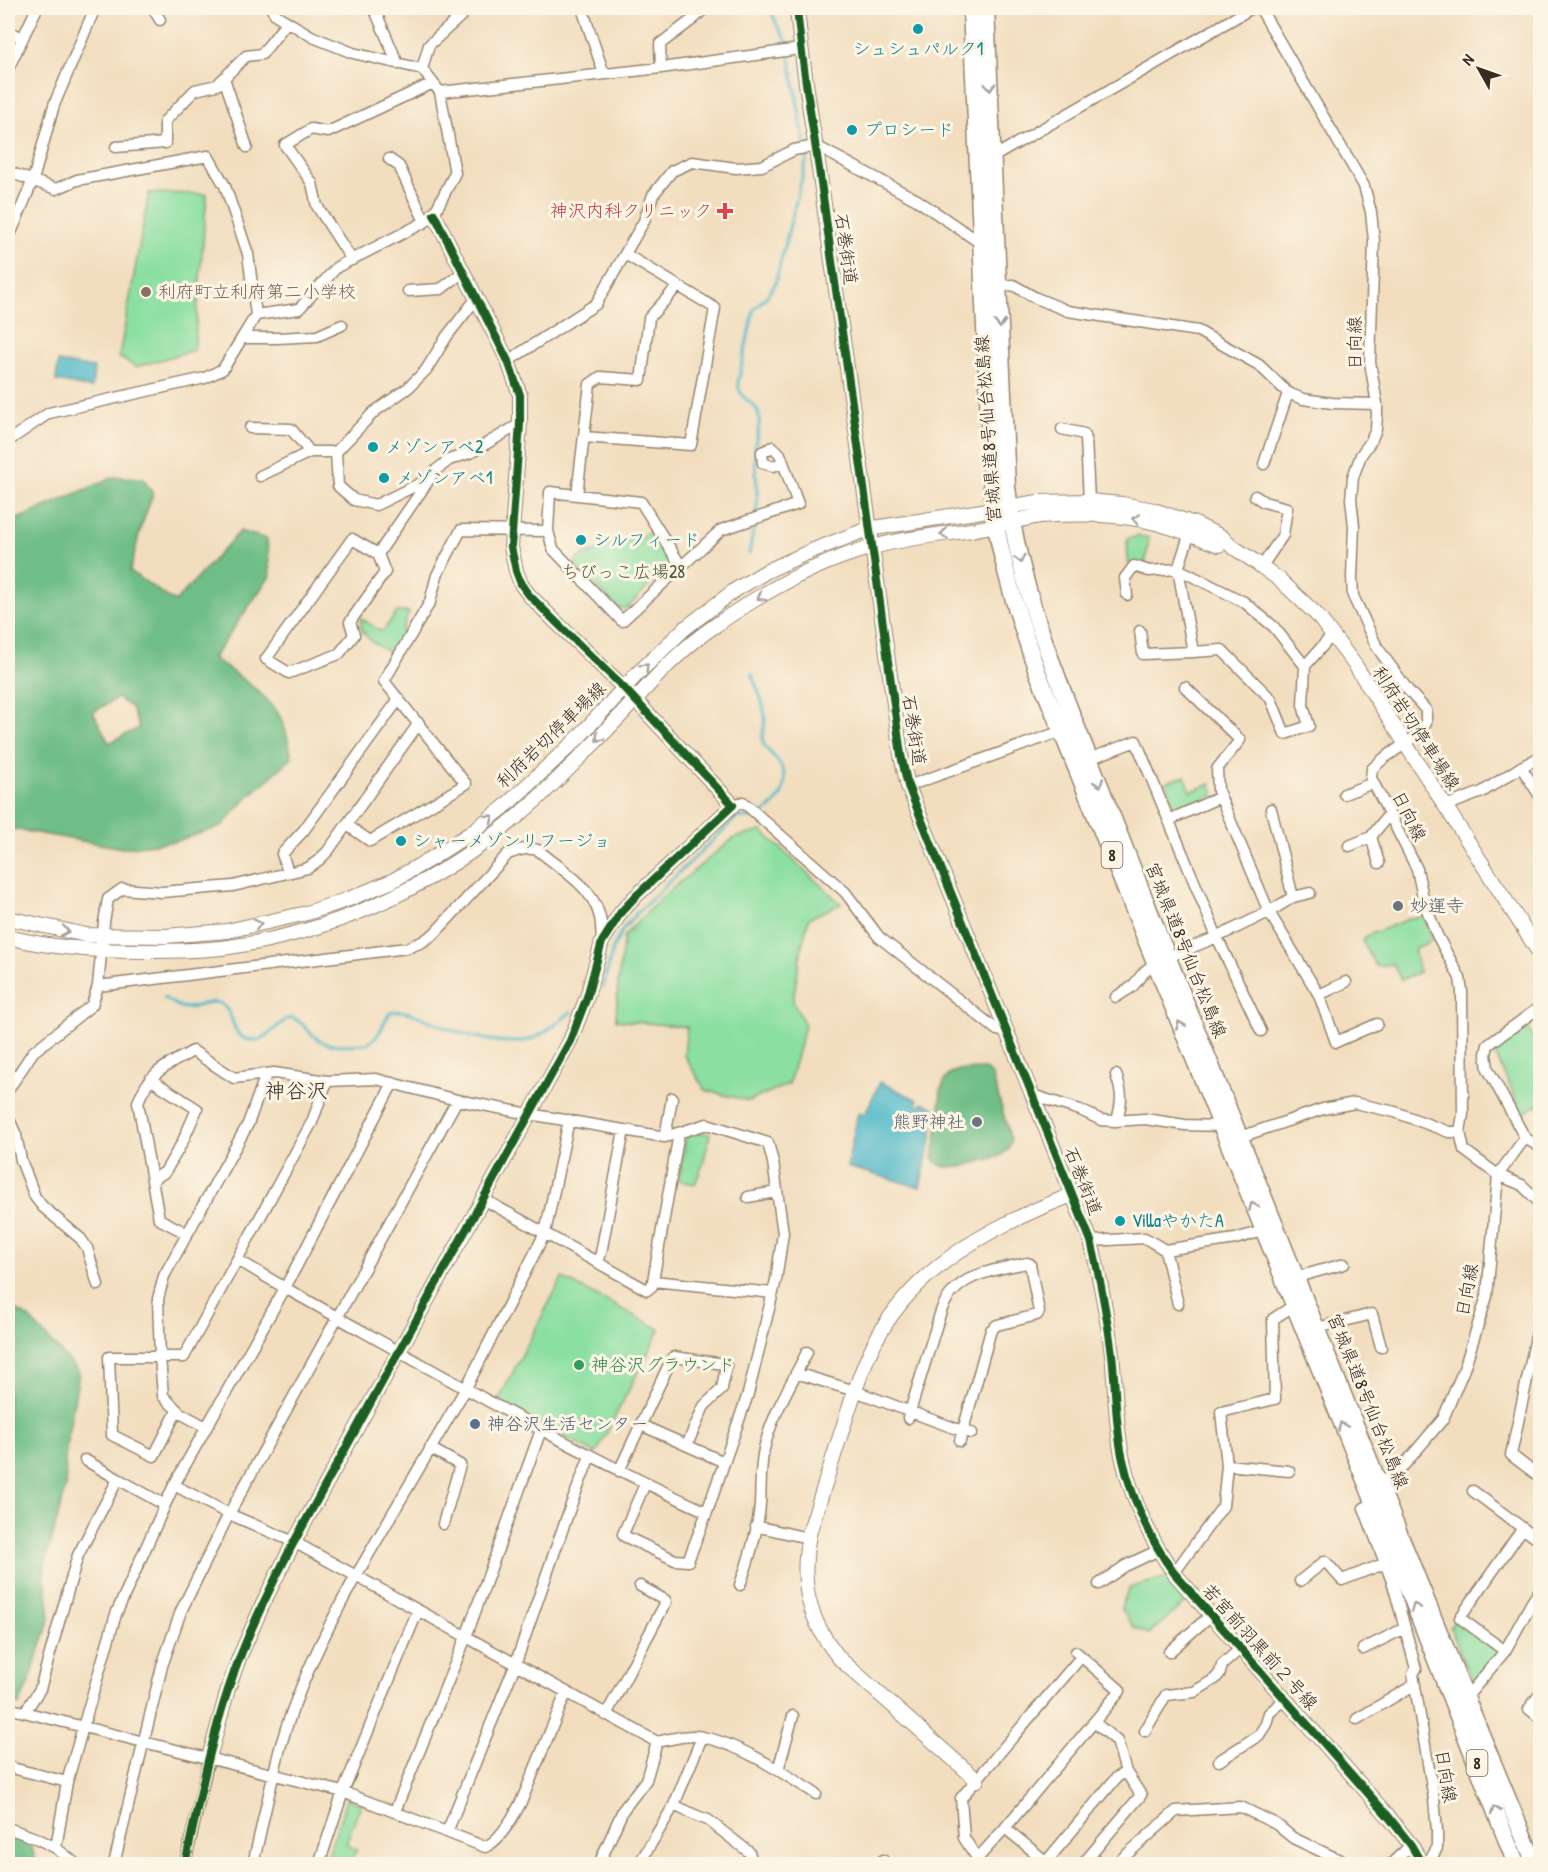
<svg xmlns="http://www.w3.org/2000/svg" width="1548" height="1872" font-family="'Patrick Hand','Klee One',sans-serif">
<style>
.green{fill:#8bdfa1;stroke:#638460;stroke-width:1.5}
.forest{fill:#70be87;stroke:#567452;stroke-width:1.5;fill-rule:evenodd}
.water{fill:#4bb7c8;stroke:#437073;stroke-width:1.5}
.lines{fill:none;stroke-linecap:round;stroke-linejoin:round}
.stream{stroke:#4bb7c8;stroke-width:3}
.street-casing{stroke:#96846e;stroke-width:13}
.secondary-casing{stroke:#96846e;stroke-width:16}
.primary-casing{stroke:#96846e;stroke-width:19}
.street{stroke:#fff;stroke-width:10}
.secondary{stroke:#fff;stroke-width:14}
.primary{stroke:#fff;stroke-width:16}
.cycleway-casing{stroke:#fcf5e5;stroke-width:11}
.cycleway{stroke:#1b5e20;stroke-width:8}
.oneway{stroke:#a79f9a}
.culture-dot{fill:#0f9aa8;stroke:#fcf5e5;stroke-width:2}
.health-dot{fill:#e0444e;stroke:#fcf5e5;stroke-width:2}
.education-dot{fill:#8d6e63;stroke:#fcf5e5;stroke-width:2}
.worship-dot{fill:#6b7280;stroke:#fcf5e5;stroke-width:2}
.leisure-dot{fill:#2e9e5b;stroke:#fcf5e5;stroke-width:2}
.service-dot{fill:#5c6f8a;stroke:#fcf5e5;stroke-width:2}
.labels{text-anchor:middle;stroke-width:6;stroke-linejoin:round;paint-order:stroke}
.shield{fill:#fcf5e5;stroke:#75675a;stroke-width:1.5}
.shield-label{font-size:16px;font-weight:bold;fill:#3b2a1e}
.culture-label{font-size:18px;fill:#0d838f;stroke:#fcf5e5;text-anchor:start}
.health-label{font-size:18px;fill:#be3a42;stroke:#fcf5e5;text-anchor:end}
.street-label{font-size:18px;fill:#3b2a1e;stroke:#fcf5e5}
.education-label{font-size:18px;fill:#785e54;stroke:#fcf5e5;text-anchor:start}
.park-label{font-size:18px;fill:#4f573f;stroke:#fcf5e5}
.worship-label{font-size:18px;fill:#5b616d;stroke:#fcf5e5;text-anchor:start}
.leisure-label{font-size:18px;fill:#27864d;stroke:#fcf5e5;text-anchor:start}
.service-label{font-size:18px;fill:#4e5e75;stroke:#fcf5e5;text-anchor:start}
.quarter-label{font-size:21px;fill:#3b2a1e;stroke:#fcf5e5}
</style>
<rect width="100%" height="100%" fill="#fcf5e5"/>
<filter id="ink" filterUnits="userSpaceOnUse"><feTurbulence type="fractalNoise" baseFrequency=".0167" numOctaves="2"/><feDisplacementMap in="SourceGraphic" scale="12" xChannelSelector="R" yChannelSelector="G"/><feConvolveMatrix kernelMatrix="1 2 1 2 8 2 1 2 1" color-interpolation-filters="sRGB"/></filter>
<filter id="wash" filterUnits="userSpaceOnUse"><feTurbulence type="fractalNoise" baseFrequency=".008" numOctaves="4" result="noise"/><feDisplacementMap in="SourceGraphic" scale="24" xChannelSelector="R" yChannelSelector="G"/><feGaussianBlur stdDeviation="1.35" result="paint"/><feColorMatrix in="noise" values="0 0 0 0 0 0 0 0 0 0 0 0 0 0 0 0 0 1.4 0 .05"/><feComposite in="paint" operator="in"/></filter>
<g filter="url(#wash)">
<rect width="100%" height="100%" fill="#f2debf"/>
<!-- green -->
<path class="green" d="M149 193 207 194 194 350 136 367 119 357Z
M654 531 674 561 627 608H618L574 564 582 556Z
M1138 536 1149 538 1145 566 1128 563 1127 539Z
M397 612H409L402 630V637L391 654C378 645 357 636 361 618L380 631 384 630Z
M1185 776 1191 791 1211 784 1214 795 1176 812 1166 782Z
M762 831 841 904 809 918 802 945 793 1001 805 1025 789 1084 749 1101 705 1090 684 1055 687 1027 616 1020 618 980 624 936 662 897 734 838Z
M1424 917 1433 940 1414 949 1419 972 1401 980 1393 964 1376 966 1362 941 1366 936 1411 918Z
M1525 1023 1536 1041 1540 1039V1103L1523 1114 1494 1052 1499 1041Z
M700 1132 710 1134 703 1164 695 1184 679 1181 686 1137Z
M562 1278 660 1329 596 1454 498 1401Z
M1170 1576 1188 1600 1149 1634 1134 1628 1121 1608 1129 1588Z
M1456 1619 1501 1651 1473 1685 1450 1627Z
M347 1798 361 1804 346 1844 357 1850 348 1864H325Z"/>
<!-- forest -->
<path class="forest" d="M114 477 143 478 153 494 141 527 130 571 175 602 240 531 267 539 270 576 213 658C234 674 259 688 275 709 285 723 289 742 292 758L247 798 222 826 177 841 123 848 8 828V523ZM117 698 131 707 139 728 109 743 93 712Z
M984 1069 992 1075 1011 1140 1008 1150 1000 1156 961 1167H944L936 1162 933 1157 939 1121 941 1090 945 1080 951 1073 959 1070Z
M8 1305 28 1317 79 1372 65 1454 66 1486 44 1568 50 1618 30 1680 19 1705 8 1701Z
M8 1834 30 1843 37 1864H8Z"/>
<!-- water -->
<path class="water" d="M58 362 94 368 92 388 56 381Z
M880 1082 918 1100 916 1104 920 1106 923 1102 934 1108 932 1136 920 1187 847 1167 858 1113 865 1114Z"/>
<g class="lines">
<!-- stream -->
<path class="stream" d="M756 514C760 491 754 471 755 449 755 438 761 427 759 416 757 400 739 403 738 382L754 309 766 297 775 284 807 158 787 41 777 25 770 8
M749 554 755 521
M752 674C756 688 765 703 765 718 765 726 762 734 763 742 765 750 772 753 777 760 792 780 783 802 762 814
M603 987 613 948 623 929 638 912 737 817 753 818 756 817
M164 998C170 1002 177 1007 185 1008 196 1009 210 998 221 1004 238 1014 227 1042 257 1040 270 1039 282 1017 291 1018 299 1018 307 1030 313 1035 317 1039 322 1043 329 1044 336 1045 364 1046 370 1042 381 1036 383 1021 391 1012 407 1009 420 1017 435 1023 459 1034 508 1049 534 1038 548 1032 559 1021 571 1012"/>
</g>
</g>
<g filter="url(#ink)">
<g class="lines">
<defs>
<path id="street" d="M153 8 160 20
M374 8 398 64
M582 8 604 74
M1260 8 1364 186 1371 212 1374 241 1370 362 1377 404V415L1376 429 1371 441 1361 455 1353 477 1351 499 1354 526 1352 577 1353 596 1377 647 1407 689 1426 710V723L1419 734 1383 759 1372 769 1371 778 1417 869 1424 902 1437 935 1460 978 1462 992 1463 1114 1460 1132 1464 1150 1498 1175 1522 1185 1540 1203
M8 31 22 38
M661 68 660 44 692 20 705 8
M8 69 37 8
M422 69 429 45 462 15 465 8
M224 78 247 147
M440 92 661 68 800 49
M116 147 165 143V121L195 90 217 85 246 56 262 54 287 22
M993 157 1252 8
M389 159 399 166 425 222
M8 234 10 235 33 180 54 105 95 8
M352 260 317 206 312 183 285 145 311 129 328 132 433 83
M999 286 1013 285 1036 298 1068 311 1198 331 1259 365 1288 393 1303 399 1332 403 1377 404
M408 291 441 289 462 273
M256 315 299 309 337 267 425 222 434 214 455 173 440 92 422 69 353 53 313 37 276 15 271 8
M243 338H277L317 336 342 325
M508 361 596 304 644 221 653 195 672 171 692 162 736 168 762 166 794 150 816 146 917 200 982 244
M250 428 291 429 310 452
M1062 429 1084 434 1086 439 1089 501
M584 437 691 445 715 308 625 254
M8 441 49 413 205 378 223 369 256 315 248 254 225 186 208 156 77 180 56 189 12 173
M336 452 338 486 354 500 376 505 427 480
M1264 464 1288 393
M260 476 310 452H336L374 412 408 388 426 370 447 336 476 299
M577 495 590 384 600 377 641 380 649 318 677 287
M1255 496 1264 502 1287 508 1283 535 1262 566
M1190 533 1178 569 1193 652 1222 650 1271 699 1285 734 1309 726 1303 705 1305 666 1333 634
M352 539 378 554 385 572 350 622 354 635 339 654 289 673 266 659Z
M378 554 435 471 449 460 472 452 520 424
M681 566 641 502 550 492 548 531 553 549 622 621 721 530 798 504 780 454 773 447 762 452 763 463 773 466 783 463
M1127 595 1125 578 1134 566 1149 571 1178 569 1244 602 1274 627 1305 666
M1140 631 1143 654 1193 652
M1185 687 1240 740 1217 769 1218 791 1269 912 1319 995 1336 1042 1377 1024
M1089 759 1136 741 1217 937 1261 1031
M1521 767 1540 796
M908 786 1062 731
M1344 794 1373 783
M733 805 743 802 845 892 879 937 997 1030 1005 1032
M1445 806 1482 792 1521 767 1540 757
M1271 809 1293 897
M1169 820 1220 797
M347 825 370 841 466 784 384 681 430 602 437 575 461 530 548 531
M1349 846 1371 837
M1379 863 1371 837 1389 814
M288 872 282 854 304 830 399 699
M98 986 407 948 422 942 434 934 508 854C519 850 526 847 538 850 559 868 591 885 599 914 602 922 601 933 602 942
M1319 995 1346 982
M1116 997 1132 987 1145 971 1156 962 1217 937 1269 912 1293 897 1310 893
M1116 1075C1123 1095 1122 1101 1117 1121
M150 1079 197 1109 182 1143 165 1172 152 1180
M393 1083 285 1288C424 1365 562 1446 707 1512
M8 1090 33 1052 92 1005 98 986 104 922 108 899 122 889 162 892 233 886 308 868 319 860 328 851 419 723
M1032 1095 1080 1110 1101 1120 1114 1121 1145 1119 1185 1125 1221 1126
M8 1117 16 1135 21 1160 35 1197 43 1207 81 1239 87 1248 98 1285
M679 1133 653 1281 773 1293
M665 1137 672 1098
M1240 1137 1323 1109 1355 1103 1395 1112 1449 1132H1460
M1525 1138 1540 1147
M1498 1175 1525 1138 1488 1069 1486 1054 1488 1045 1540 1007
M748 1197 776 1192
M483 1199 647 1290 652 1286 653 1281
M186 1233 159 1219 138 1102C150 1071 166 1066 193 1051L234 1078 274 1073 327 1081 376 1079 457 1100 529 1114 665 1137 707 1124 768 1143 773 1162 783 1233 776 1280 748 1394 707 1512 688 1561 675 1560 624 1536 623 1534 645 1484
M1091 1241 1145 1238 1165 1250 1178 1304
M1165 1250 1235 1239 1263 1231
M238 1260 285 1288 174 1485 229 1514 294 1542 356 1576 466 1388 545 1233 569 1120
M598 1262 601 1253 624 1130
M1297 1277 1344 1264
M1540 1318 1511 1455 1540 1477
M1317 1328 1372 1314 1381 1347
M796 1373 855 1391 962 1431 972 1433
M177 1411 154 1456 112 1435 109 1357H184L312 1122 327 1081
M908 1418 941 1311C955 1274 993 1270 1027 1263L1030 1264 1039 1312 1037 1315 997 1325 991 1330 960 1441
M641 1425 724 1462
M206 1427 180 1413 163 1396 160 1357 158 1299 164 1276 248 1124 266 1074
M430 1448 460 1465 443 1524
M1227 1465 1289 1471
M619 1471 672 1358 674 1357 724 1364 726 1366 722 1389 704 1406 687 1445
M118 1479 165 1505
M1380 1485 1404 1465 1443 1419 1464 1369 1487 1296 1498 1175
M1473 1491 1540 1541
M1379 1501 1364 1508 1393 1584 1416 1669 1413 1674 1434 1799 1437 1830V1848L1433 1855 1425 1864
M756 1526 808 1538
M1174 1573 1223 1506 1227 1465 1221 1412 1275 1399 1273 1319 1293 1306
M1300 1581 1325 1561 1342 1580 1386 1563
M1099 1584 1125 1566 1159 1550
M740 1585C749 1560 758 1531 760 1504 761 1486 760 1467 764 1449 772 1414 792 1383 807 1352
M1363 1649 1405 1628
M1505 1651 1460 1618 1523 1528
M1169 1652 1211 1615
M1540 1694 1529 1709 1540 1718
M1465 1699 1505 1651 1532 1602 1540 1590
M8 1708 343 1792 485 1847C500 1841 515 1814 522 1800L566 1693
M25 1712 40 1689 78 1555 118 1479 85 1460
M606 1715 666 1602 665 1600 640 1586
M1357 1719 1414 1685
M1145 1731 1166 1695 1194 1692 1215 1679 1220 1673 1222 1665 1241 1648
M1219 1761 1259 1735 1266 1724 1269 1713 1286 1699
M8 1767 67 1782
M778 1770 793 1716
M674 1805 697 1816 708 1820 749 1852 753 1864
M395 1811 466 1637 541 1430
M8 1828 38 1839 56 1848
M1005 1828 1049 1864
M447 1832 515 1665 571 1505 590 1456
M977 1859 1005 1828 1120 1691 1119 1689 1076 1652
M883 1860 884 1864
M1046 1862 1117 1777 1126 1772
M76 1864 56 1848 67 1782 116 1614 174 1485
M114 1864 162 1666 181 1611 229 1514 457 1100
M185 1864 209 1758
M253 1864C262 1826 270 1787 280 1748 297 1688 325 1631 356 1576L657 1742C671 1739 689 1734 703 1737 742 1745 783 1773 816 1794
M319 1864 343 1792 418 1610
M599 1864 623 1810 646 1780 657 1742
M639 1864 674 1805 702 1737
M981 1864 964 1838 961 1798 1081 1657
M1083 1864 1141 1795 1126 1772 1117 1741 1094 1722
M1116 1864 1176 1811 1241 1807 1276 1824 1293 1838 1348 1864
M1391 1864 1411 1845"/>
<path id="secondary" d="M797 8C803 78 817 148 826 219 851 398 877 576 901 755L908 786 1091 1241C1100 1278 1107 1316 1112 1354 1116 1389 1115 1426 1123 1460 1132 1499 1150 1540 1174 1573L1388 1816 1411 1845 1422 1864
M8 918 86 935 165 936 227 931 307 913 349 899 392 881 432 858 469 834 503 808 575 741 638 673 684 629 735 590 767 571 811 551 868 529 1038 502 1089 501 1122 504 1154 510 1195 524 1222 537 1233 547 1254 561 1280 580 1317 615 1355 665 1540 954
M8 937C50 948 97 951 141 951 170 951 200 951 229 947 343 931 451 878 536 800 566 772 595 743 623 713 652 681 680 649 716 625 763 592 817 562 873 547 905 538 938 535 971 530 994 526 1017 520 1040 516 1076 514 1112 513 1147 521 1172 526 1195 536 1219 545
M209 1758 228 1689 239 1658 266 1597 294 1542 570 1041 587 997 602 942 621 912 635 897 733 805 624 688 555 621 529 595 521 584 516 571 511 547 520 424V395L508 361 434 214
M977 1780 841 1660C807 1620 799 1581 810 1530 822 1494 833 1458 845 1421 855 1391 864 1360 880 1333 921 1262 999 1223 1072 1195"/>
<path id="primary" d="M971 8 993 509C1002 566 1018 616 1037 671L1378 1512 1516 1864
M986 8 1007 487C1018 584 1055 673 1091 763 1123 843 1154 924 1186 1004 1302 1291 1415 1579 1535 1864"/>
</defs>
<!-- street casing -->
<use href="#street" class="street-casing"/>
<!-- secondary casing -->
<use href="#secondary" class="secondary-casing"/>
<!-- primary casing -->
<use href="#primary" class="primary-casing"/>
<!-- street -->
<use href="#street" class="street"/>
<!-- secondary -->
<use href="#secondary" class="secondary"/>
<!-- primary -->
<use href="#primary" class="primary"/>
<defs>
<path id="cycleway" d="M797 8C803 78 817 148 826 219 851 398 877 576 901 755L908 786 1091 1241C1100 1278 1107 1316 1112 1354 1116 1389 1115 1426 1123 1460 1132 1499 1150 1540 1174 1573L1388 1816 1411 1845 1422 1864
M185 1864C198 1806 209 1747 228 1690 245 1638 269 1590 294 1542L570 1041 587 997 602 942 621 912 635 897 733 805 624 688 555 621 529 595 521 584 516 571 511 547 520 424V395L508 361 434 214"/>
</defs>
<!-- cycleway casing -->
<use href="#cycleway" class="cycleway-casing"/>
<!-- cycleway -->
<use href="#cycleway" class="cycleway"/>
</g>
<!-- one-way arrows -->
<defs><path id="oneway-chevron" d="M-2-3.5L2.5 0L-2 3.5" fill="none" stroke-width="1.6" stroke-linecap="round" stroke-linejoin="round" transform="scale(1.5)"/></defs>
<g class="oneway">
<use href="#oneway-chevron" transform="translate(990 87) rotate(87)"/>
<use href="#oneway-chevron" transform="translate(1000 324) rotate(88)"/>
<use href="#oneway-chevron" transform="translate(1136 519) rotate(-170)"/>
<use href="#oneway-chevron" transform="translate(944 534) rotate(171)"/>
<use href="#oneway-chevron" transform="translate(1020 559) rotate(76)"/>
<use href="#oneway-chevron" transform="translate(761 597) rotate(151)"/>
<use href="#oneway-chevron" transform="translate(645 667) rotate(-45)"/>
<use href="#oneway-chevron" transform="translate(599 738) rotate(134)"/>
<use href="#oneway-chevron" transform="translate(1099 783) rotate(69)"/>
<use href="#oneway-chevron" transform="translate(490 818) rotate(-38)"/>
<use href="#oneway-chevron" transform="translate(258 924) rotate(-12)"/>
<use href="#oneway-chevron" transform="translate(65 931) rotate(10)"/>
<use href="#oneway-chevron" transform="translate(1180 1025) rotate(-112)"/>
<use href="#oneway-chevron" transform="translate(1253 1206) rotate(-112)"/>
<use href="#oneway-chevron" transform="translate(1342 1426) rotate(-113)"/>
<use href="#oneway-chevron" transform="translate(1415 1607) rotate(-112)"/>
<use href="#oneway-chevron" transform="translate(1495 1810) rotate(-111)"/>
</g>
</g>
<!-- markers -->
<g class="culture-dot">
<circle cx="918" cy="29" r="6"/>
<circle cx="852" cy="130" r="6"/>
<circle cx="373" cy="447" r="6"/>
<circle cx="384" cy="478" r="6"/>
<circle cx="581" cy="540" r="6"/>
<circle cx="401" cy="841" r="6"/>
<circle cx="1120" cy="1221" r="6"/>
</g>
<path class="health-dot" d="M722 202h6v6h6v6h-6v6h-6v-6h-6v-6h6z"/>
<circle class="education-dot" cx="146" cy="292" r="6"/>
<g class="worship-dot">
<circle cx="1398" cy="906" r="6"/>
<circle cx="977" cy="1122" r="6"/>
</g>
<circle class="leisure-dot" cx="579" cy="1365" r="6"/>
<circle class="service-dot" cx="475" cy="1424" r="6"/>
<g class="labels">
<!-- shield labels -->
<g class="shield">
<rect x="1101.5" y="842" width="21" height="26" rx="4.5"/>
<rect x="1466.5" y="1750" width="21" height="26" rx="4.5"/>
</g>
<g class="shield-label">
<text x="1112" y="861">8</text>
<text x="1477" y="1769">8</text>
</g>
<!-- culture labels -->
<g class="culture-label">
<text x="918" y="55" text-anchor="middle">シュシュパルク1</text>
<text x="864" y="136">プロシード</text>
<text x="385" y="453">メゾンアベ2</text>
<text x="396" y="484">メゾンアベ1</text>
<text x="593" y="546">シルフィード</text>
<text x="413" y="847">シャーメゾンリフージョ</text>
<text x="1132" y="1227">VillaやかたA</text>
</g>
<!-- health labels -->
<g class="health-label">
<text x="712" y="217">神沢内科クリニック</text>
</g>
<!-- street labels -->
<g class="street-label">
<text transform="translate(846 249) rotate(82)" y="6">石巻街道</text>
<text transform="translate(1355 343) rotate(-90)" y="6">日向線</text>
<text transform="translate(988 429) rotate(-94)" y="6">宮城県道8号仙台松島線</text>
<text transform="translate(1416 728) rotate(57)" y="6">利府岩切停車場線</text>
<text transform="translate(914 730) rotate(81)" y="6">石巻街道</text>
<text transform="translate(551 735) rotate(-44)" y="6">利府岩切停車場線</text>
<text transform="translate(1409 816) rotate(63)" y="6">日向線</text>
<text transform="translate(1186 950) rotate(68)" y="6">宮城県道8号仙台松島線</text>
<text transform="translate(1083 1181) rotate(68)" y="6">石巻街道</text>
<text transform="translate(1467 1290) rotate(-79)" y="6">日向線</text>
<text transform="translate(1368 1401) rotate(68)" y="6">宮城県道8号仙台松島線</text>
<text transform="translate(1260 1647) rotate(48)" y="6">若宮前羽黒前２号線</text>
<text transform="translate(1446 1776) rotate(81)" y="6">日向線</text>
</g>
<!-- education labels -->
<g class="education-label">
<text x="158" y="298">利府町立利府第二小学校</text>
</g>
<!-- park labels -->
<g class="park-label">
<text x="623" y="578">ちびっこ広場28</text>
</g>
<!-- worship labels -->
<g class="worship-label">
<text x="1410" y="912">妙運寺</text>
<text x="965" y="1128" text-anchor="end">熊野神社</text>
</g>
<!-- leisure labels -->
<g class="leisure-label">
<text x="591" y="1371">神谷沢グラウンド</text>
</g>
<!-- service labels -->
<g class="service-label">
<text x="487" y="1430">神谷沢生活センター</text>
</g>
<!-- quarter labels -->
<g class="quarter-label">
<text x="296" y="1098">神谷沢</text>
</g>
</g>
<!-- margin -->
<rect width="1548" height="1872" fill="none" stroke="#fcf5e5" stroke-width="30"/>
<!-- north arrow -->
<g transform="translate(1479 69) rotate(310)" stroke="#fcf5e5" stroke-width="4.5" paint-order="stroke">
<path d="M0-4.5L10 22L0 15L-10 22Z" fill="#3b2a1e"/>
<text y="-9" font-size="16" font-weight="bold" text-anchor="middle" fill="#3b2a1e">N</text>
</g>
</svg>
